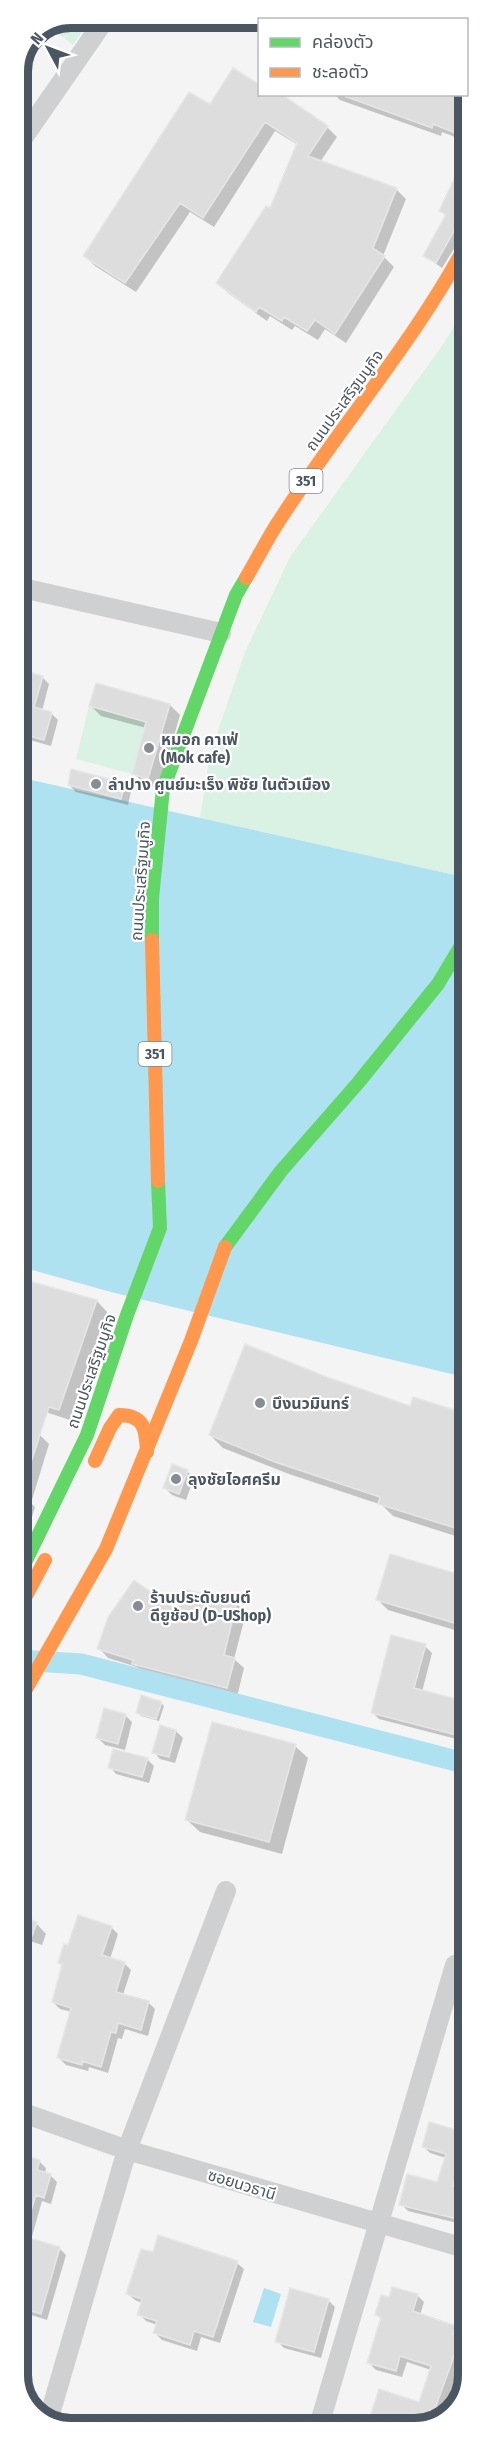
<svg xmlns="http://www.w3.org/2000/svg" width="486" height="2447" font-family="'Fira Sans Condensed','Noto Sans Thai',sans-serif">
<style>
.green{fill:#d9f2e3}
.water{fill:#aee2f0}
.shadow{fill:#0003}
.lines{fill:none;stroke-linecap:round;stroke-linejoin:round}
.canal{stroke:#aee2f0;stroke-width:21}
.building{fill:#ddddde;stroke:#e5e6e7;stroke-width:1.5}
.street{stroke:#ced0d2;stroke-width:20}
.fast{stroke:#63d668;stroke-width:14}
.slow{stroke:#ff974d;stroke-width:14}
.poi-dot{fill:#868d94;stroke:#fff;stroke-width:2}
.labels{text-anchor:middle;stroke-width:4.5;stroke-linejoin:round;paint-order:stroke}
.shield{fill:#fff;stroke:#808990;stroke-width:1.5}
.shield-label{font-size:15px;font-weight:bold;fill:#4a5661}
.street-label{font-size:16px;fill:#4a5661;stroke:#fff}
.poi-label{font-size:16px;font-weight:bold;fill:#4a5661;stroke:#fff;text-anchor:start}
.rim{fill:none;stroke:#4a5661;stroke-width:8}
</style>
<rect width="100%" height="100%" fill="#f4f4f4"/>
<!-- green -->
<path class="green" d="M71 18H91L73 45 49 27Z
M468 302V878L200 818 210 754 245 652 290 557 444 343Z
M89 706 146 722 132 774 76 759Z"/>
<!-- water -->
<path class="water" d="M18 777 468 878V1378L111 1292 18 1266Z
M264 2288 281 2294 271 2327 253 2322Z"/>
<!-- shadow -->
<path class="shadow" d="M260 82V94L327 127 337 137 320 162 396 189 406 199 383 256 394 267 346 343 325 329 318 340 295 326 292 330 270 316 267 321 228 293 218 283 271 210 298 145 275 131 214 227 190 212 136 292 95 266 85 256 211 106 257 85Z
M467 85 468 142 442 132 441 136 340 100 334 94H466Z
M468 177V226L442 268 425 256 447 217 441 211Z
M42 677 49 684 42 711 51 713 58 720 51 746 19 737Z
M170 705 180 715 159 788 144 784 134 773 146 728 101 716 91 706Z
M124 784 131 791 128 805 76 792 69 785Z
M97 1301 107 1312 70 1420 18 1403Z
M324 1378 411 1408 468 1416V1540L393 1516 382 1505 289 1474 223 1448 210 1435Z
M18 1427 38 1433 49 1444 31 1503 35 1507 27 1533 18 1551Z
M187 1471 194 1478 186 1500 172 1495 165 1488Z
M468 1579V1634L388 1610 378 1600Z
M236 1603 246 1613 234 1659 244 1668 237 1697 143 1673 137 1667 108 1658 99 1648 178 1613Z
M425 1646 432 1653 422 1692 464 1702 468 1687V1742L379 1719 372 1712Z
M161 1703 164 1706 159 1721 141 1716 137 1712Z
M125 1715 132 1722 125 1750 105 1745 98 1738Z
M176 1731 183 1738 175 1763 160 1759 154 1752Z
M295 1746 308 1758 282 1854 200 1832 187 1820Z
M147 1759 154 1766 149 1783 116 1774 110 1767Z
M18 1917 36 1923 46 1934 42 1945 18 1937Z
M111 1927 118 1934 110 1959 124 1963 131 1970 123 1995 148 2002 155 2009 148 2036 125 2029 122 2039 118 2038 108 2073 89 2067 88 2071 66 2065 59 2058 72 2012 60 2009 53 2002 63 1967 59 1963 69 1947Z
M430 2124 468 2135V2167L461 2189 468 2197 461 2224 408 2211 401 2204 438 2184 446 2158 430 2153 423 2146Z
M18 2155 39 2161 46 2168 45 2174 50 2175 57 2182 51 2204 42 2201 31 2240 59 2248 66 2255 47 2320 25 2313 22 2323 18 2322Z
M154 2254 237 2263 244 2269 220 2343 201 2337 197 2351 162 2340 155 2333 157 2325 146 2321 139 2314 142 2303 135 2300 128 2294Z
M417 2295 424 2302 420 2315 455 2327 462 2334 460 2338 467 2345 441 2418 422 2428 382 2429 371 2420 420 2404 431 2370 407 2362 402 2377 376 2370 369 2363 381 2319 377 2315 390 2299Z
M328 2300 335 2307 321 2358 284 2348 277 2341Z"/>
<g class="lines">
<!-- canal -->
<path class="canal" d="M18 1660 81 1664 468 1764"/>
</g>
<!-- building -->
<path class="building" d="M233 68 260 85V94H281L328 126 308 156 397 188 373 248 385 256 335 334 315 320 307 331 284 317 282 321 259 307 256 312 216 283 266 206 270 208 297 143 265 122 203 218 180 203 125 283 83 256 189 92 210 104Z
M344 94H468V138L433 124 432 128 344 96Z
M468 149V206L460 226 453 233 436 263 423 256 446 214 439 211Z
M18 669 43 676 34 707 52 712 44 740 26 735 22 747 18 746Z
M96 683 170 704 148 779 132 774 146 722 89 706Z
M71 769 125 783 121 799 68 785Z
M18 1278 97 1300 59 1410 49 1407 23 1487 18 1486Z
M245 1344 324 1376 410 1406 413 1397 468 1414V1532L378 1504 380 1497 275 1462 209 1435Z
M172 1464 188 1470 179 1494 163 1488Z
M390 1554 468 1577V1627L376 1600Z
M134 1580 177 1610 183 1589 237 1602 224 1655 235 1658 227 1688 132 1664 133 1660 97 1649 108 1617Z
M391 1635 426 1644 414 1688 468 1702V1738L371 1713Z
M141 1695 162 1702 156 1719 136 1713Z
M104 1708 126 1714 118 1744 96 1738Z
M212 1722 296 1744 269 1842 185 1820Z
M160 1725 176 1730 169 1757 152 1753Z
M113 1749 148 1758 142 1777 108 1768Z
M78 1915 112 1926 102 1955 125 1962 116 1992 149 2001 141 2030 118 2023 116 2033 111 2032 101 2067 82 2061V2065L57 2058 71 2008 52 2002 62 1964 58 1963 64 1944 68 1945Z
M18 1916 37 1922 32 1936 18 1931Z
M429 2122 468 2133 453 2186 462 2188 454 2218 399 2205 407 2174 437 2182 446 2154 422 2147Z
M18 2154 40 2160 37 2170 51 2174 44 2198 36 2195 23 2236 60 2247 41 2314 18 2307Z
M158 2235 238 2261 213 2337 194 2331 190 2345 153 2333 157 2321 137 2315 142 2299 126 2294 141 2249 153 2252Z
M392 2287 418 2294 413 2311 456 2326 453 2334 461 2337 429 2425 422 2428H393L369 2420 379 2389 419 2402 431 2366 400 2356 396 2371 367 2363 381 2317 375 2315 381 2295 389 2297Z
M290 2288 329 2299 314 2352 275 2342Z"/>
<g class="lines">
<!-- street -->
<path class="street" d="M18 145 106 18
M18 587 221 633
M18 2111 127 2150 468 2249
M48 2421 127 2150 226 1891
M318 2429 455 1965"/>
<!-- fast -->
<path class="fast" d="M152 940V898L163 789 236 595 246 578
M225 1247 281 1171 358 1083 438 984 468 934
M18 1577 87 1435 127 1315 160 1228 158 1181"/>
<!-- slow -->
<path class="slow" d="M246 578C258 558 268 537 281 518 341 425 416 340 468 241
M152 940 158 1181
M95 1461 110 1428 119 1415C145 1415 146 1430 147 1452
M18 1611 45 1560
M18 1703 106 1549 191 1341 225 1247"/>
</g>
<!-- markers -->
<g class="poi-dot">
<circle cx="149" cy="748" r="6"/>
<circle cx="96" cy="784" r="6"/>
<circle cx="260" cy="1403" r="6"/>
<circle cx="176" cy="1479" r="6"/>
<circle cx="138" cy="1606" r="6"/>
</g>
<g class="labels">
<!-- shield labels -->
<g class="shield">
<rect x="289.5" y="469" width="33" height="24" rx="4.5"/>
<rect x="138.5" y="1042" width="33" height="24" rx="4.5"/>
</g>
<g class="shield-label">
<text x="306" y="486">351</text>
<text x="155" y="1059">351</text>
</g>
<!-- street labels -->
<g class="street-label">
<text transform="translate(344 400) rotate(-54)" y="6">ถนนประเสริฐมนูกิจ</text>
<text transform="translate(140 881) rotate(-86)" y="6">ถนนประเสริฐมนูกิจ</text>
<text transform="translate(91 1371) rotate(-71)" y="6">ถนนประเสริฐมนูกิจ</text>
<text transform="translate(242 2184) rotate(17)" y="6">ซอยนวธานี</text>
</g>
<!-- poi labels -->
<g class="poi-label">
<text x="161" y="745">หมอก คาเฟ่<tspan x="161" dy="18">(Mok cafe)</tspan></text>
<text x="108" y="790">ลำปาง ศูนย์มะเร็ง พิชัย ในตัวเมือง</text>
<text x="272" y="1409">บึงนวมินทร์</text>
<text x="188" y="1485">ลุงชัยไอศครีม</text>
<text x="150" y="1603">ร้านประดับยนต์<tspan x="150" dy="18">ดียูช้อป (D-UShop)</tspan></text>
</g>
</g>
<!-- crop -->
<path d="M0 0H486V2447H0ZM71 28H415A43 43 0 0 1 458 71V2375A43 43 0 0 1 415 2418H71A43 43 0 0 1 28 2375V71A43 43 0 0 1 71 28Z" fill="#fff" fill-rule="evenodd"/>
<path class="rim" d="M71 28H415A43 43 0 0 1 458 71V2375A43 43 0 0 1 415 2418H71A43 43 0 0 1 28 2375V71A43 43 0 0 1 71 28Z"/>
<!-- legend -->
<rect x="258" y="18" width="210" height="78" fill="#ffffff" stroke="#b7bbc0" stroke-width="1.5"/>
<rect x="270" y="38" width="30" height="9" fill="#63d668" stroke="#b7bbc0" stroke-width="1.5"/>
<text x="312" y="48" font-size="18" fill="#4a5661">คล่องตัว</text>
<rect x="270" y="68" width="30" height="9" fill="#ff974d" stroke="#b7bbc0" stroke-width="1.5"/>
<text x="312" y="78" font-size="18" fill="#4a5661">ชะลอตัว</text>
<!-- north arrow -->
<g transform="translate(48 48) rotate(311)" stroke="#ffffff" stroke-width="4.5" paint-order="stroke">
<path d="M0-4.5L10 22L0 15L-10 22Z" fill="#4a5661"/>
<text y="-9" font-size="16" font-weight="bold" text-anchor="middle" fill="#4a5661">N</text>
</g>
</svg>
